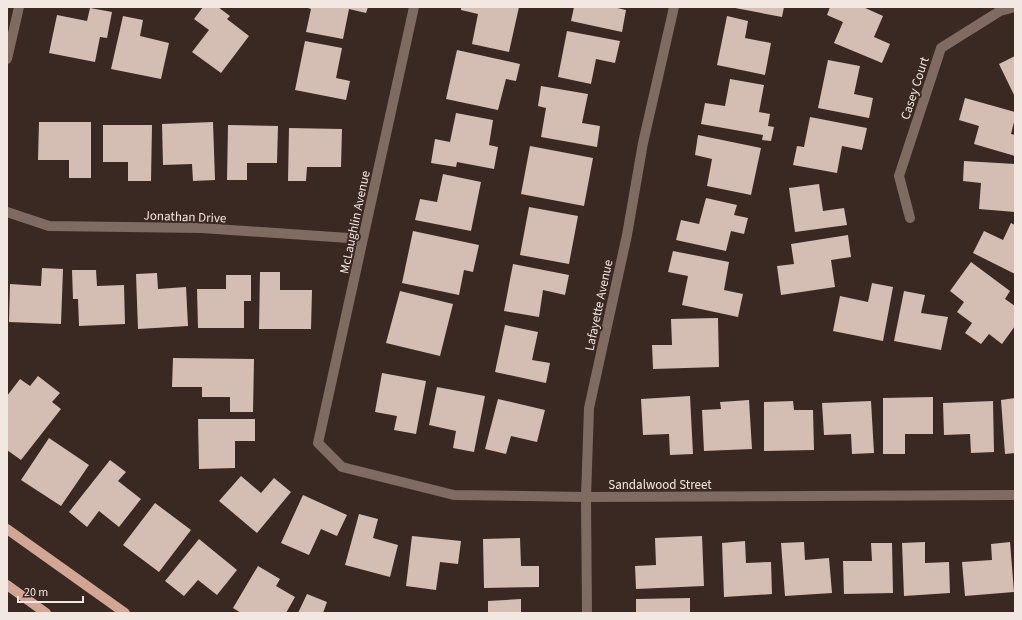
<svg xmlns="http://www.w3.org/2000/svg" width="1022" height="620" font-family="'Source Sans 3',sans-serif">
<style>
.building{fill:#d4bdb3}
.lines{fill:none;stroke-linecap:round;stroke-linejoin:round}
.minor{stroke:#7f6b62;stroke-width:10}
.major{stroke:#d1a794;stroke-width:10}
.labels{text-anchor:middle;stroke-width:4;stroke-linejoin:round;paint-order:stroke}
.street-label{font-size:13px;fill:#f3e7e2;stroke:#3a2922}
</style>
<rect width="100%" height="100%" fill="#3a2922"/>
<!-- building -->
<path class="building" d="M203 7H218L230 16 227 19 249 36 221 73 192 52 209 30 194 19Z
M305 7H368L366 13 349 9 343 39 306 32 311 9Z
M461 7H519L509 52 472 44 478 14 461 10Z
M574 7H613L626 10 622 32 571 21Z
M730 7H784L782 17Z
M830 7H863L883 16 874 37 890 44 882 63 834 43 843 22 827 15Z
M90 8 112 12 107 38 100 37 95 62 49 53 57 15 87 21Z
M123 16 143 20 140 36 169 43 161 79 111 69Z
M727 16 748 21 745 38 771 43 765 75 717 65Z
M567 31 620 41 615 63 596 59 591 84 558 77Z
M305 41 342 48 336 78 350 81 346 100 295 90Z
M457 50 520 64 516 81 506 79 498 110 446 99Z
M1015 56V97L999 64Z
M828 60 860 66 854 94 873 98 869 118 818 108Z
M730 79 764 85 759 112 770 114 768 126 774 127 771 141 762 140 763 135 701 124 705 103 725 106Z
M541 86 588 94 582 123 600 126 597 147 541 137 546 108 538 106Z
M965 98 1015 112V118L1011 134 1015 135V156L974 144 979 126 959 120Z
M456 113 493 120 489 145 498 147 494 169 457 162 456 167 431 163 435 139 450 142Z
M810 117 867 128 862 150 842 146 837 173 793 165 797 146 804 147Z
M39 122H91V178H69V160H38Z
M213 122 215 180 193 181 192 164 163 165 162 124Z
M103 125H152L151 181H128V162H103Z
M228 125 278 126 277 163H247V180H227Z
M289 128 342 129 341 167H307L306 181H288Z
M698 135 761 148 751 195 707 186 712 159 695 155Z
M530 146 593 158 584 206 521 194Z
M964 161 1015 164V212L979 209 981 183 963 181Z
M443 174 481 182 471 231 415 220 420 199 437 202Z
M819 184 823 211 844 208 847 225 795 232 789 188Z
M706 198 737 205 734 215 748 218 744 234 731 231 726 251 676 240 681 220 699 224Z
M529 207 578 216 569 264 520 255Z
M1011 223 1015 225V274L973 253 984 231 1003 240Z
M413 231 479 245 473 272 464 270 459 295 402 283Z
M848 235 851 257 831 260 835 287 781 295 777 266 794 264 791 244Z
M673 251 729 262 724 290 743 294 738 317 682 305 688 276 668 272Z
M971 262 1010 291 1005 299 1015 306V326L1002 344 989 334 981 344 965 333 972 323 957 312 964 302 950 291Z
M513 264 569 275 565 295 543 290 539 317 504 311Z
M42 268 63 269 61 324 9 322 10 284 41 286Z
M72 270H96L97 286 124 285 125 324 79 326 78 299H73Z
M260 272H280V290H312L311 329H259Z
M157 273 158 289 186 287 188 326 138 329 136 274Z
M226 275H251V301H244V328H198L197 289H226Z
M872 283 893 287 883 341 833 331 840 296 868 302Z
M400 291 453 304 440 356 386 343Z
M904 291 925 295 921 313 948 317 941 350 894 341Z
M718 318 719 367 653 369 652 345H672L671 319Z
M505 325 538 332 532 360 550 363 546 383 495 372Z
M173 358 254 359 253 412H230V397H202V387H172Z
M382 373 426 381 416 434 394 430 397 416 375 412Z
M38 376 60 393 52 402 61 409 21 460 7 450V396L20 379 30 386Z
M437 387 485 396 474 452 453 448 456 431 429 425Z
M690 396 693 454 670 455 669 434 643 435 641 399Z
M933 397V434H905V454H883V398Z
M1015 398V453L1005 454 1001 400Z
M498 399 545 410 537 442 511 436 506 454 485 449Z
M749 400 752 449 704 451 702 410 721 409 720 402Z
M793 401 794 410H813L814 450 764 451V402Z
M871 401 874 453 852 454 851 434 824 435 822 403Z
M993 401 994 452 971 453 970 434 944 435 943 403Z
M198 419H255V441H235V468L199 469Z
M49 438 89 465 61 506 21 480Z
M110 460 126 472 118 481 141 499 119 527 99 511 87 527 69 512Z
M241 476 261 493 274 478 291 492 257 533 219 501Z
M303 495 347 515 337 536 321 529 309 555 281 543Z
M155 503 191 530 159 572 123 545Z
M359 514 378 519 373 538 398 545 390 577 345 565Z
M412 536 461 541 458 564 440 562 436 590 406 586Z
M702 536 704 586 636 589 635 566 656 565 655 538Z
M520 538 521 566H539V587L484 588 483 539Z
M199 539 237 570 217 595 198 580 184 596 165 581Z
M745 541 746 563 771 562 772 594 724 597 722 543Z
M804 542 805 560 829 558 832 593 785 596 781 543Z
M925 542V563L949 562 950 593 904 596 902 543Z
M1010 542 1014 592 965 596 962 562 992 560 991 544Z
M871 543H892L893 593 844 594 843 561H872Z
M258 566 280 579 276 586 295 597 286 613H241L233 608Z
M307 594 327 602 323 613H298Z
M690 598V613H636V599Z
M521 599V613H488V601Z"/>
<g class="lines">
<!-- minor -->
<path class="minor" d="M414 7 318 443 342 467 454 495 586 497 1015 495
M7 59 19 7
M7 212 49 226 202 228 363 239
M910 218 899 176 941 48 1000 11 1015 7
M587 613 586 497 589 408 627 235 643 143 674 7"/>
<!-- major -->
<path class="major" d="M7 529 125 613
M7 585 46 613"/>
</g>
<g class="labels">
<!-- street labels -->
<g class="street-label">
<text transform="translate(914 88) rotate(-72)" y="5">Casey Court</text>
<text transform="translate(185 216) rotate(2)" y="5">Jonathan Drive</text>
<text transform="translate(354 222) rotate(-78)" y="5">McLaughlin Avenue</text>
<text transform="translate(598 305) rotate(-78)" y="5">Lafayette Avenue</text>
<text x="660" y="489">Sandalwood Street</text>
</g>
</g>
<!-- border -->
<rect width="1022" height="620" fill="none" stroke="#f3e7e2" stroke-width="16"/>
<!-- scale -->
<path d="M18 596v6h65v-6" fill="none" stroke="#f3e7e2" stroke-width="2"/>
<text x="24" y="596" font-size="12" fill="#f3e7e2" stroke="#3a2922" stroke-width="3" paint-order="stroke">20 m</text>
</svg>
